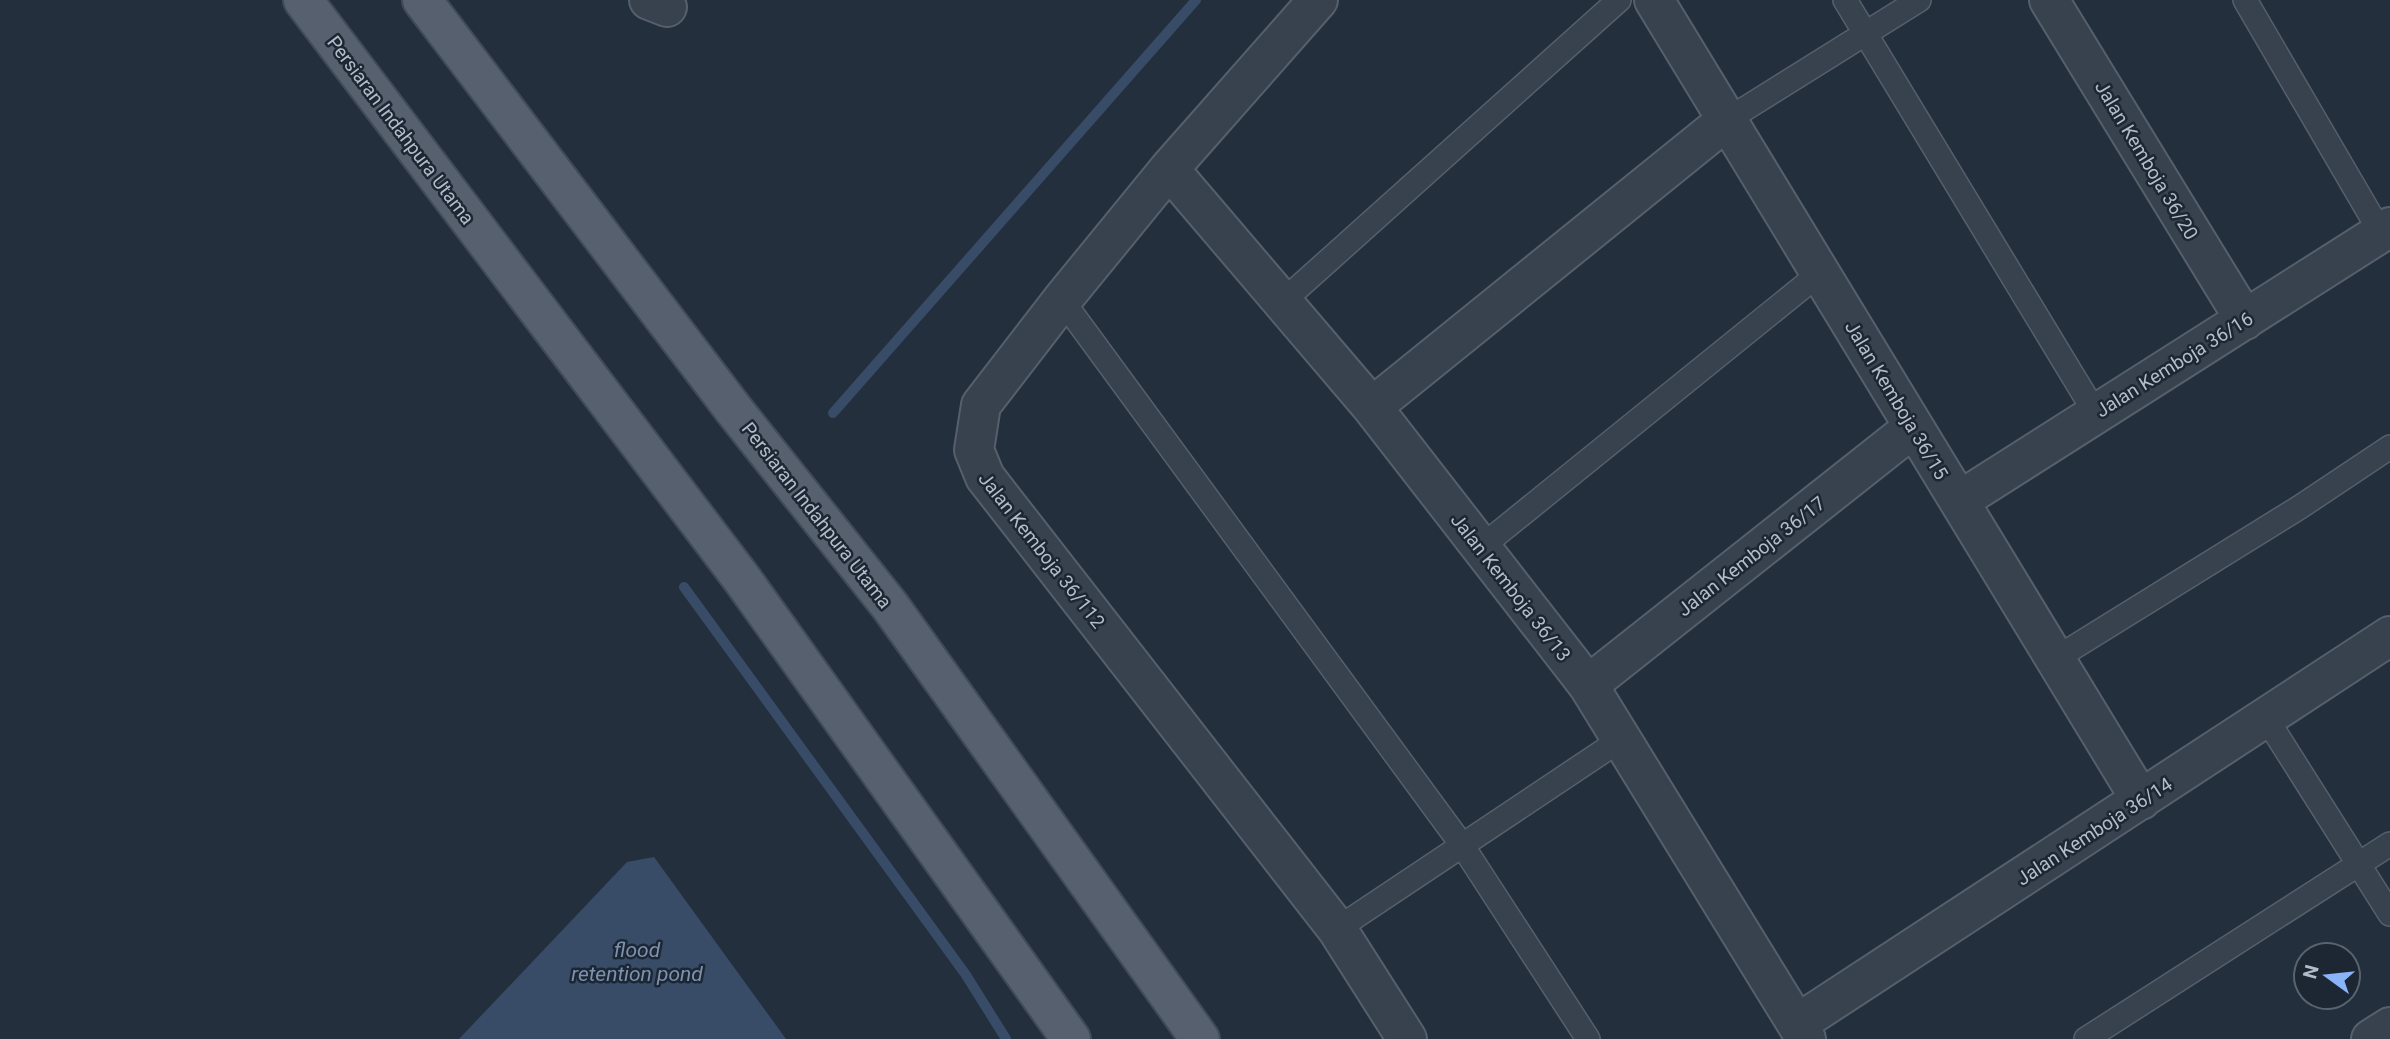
<svg xmlns="http://www.w3.org/2000/svg" width="2390" height="1039" font-family="Roboto,sans-serif">
<style>
.water{fill:#394c67}
.lines{fill:none;stroke-linecap:round;stroke-linejoin:round}
.stream{stroke:#394c67;stroke-width:10}
.service-casing{stroke:#565f6c;stroke-width:26}
.minor-casing{stroke:#565f6c;stroke-width:42}
.primary-casing{stroke:#414a57;stroke-width:42}
.service{stroke:#38414e;stroke-width:23}
.minor{stroke:#38414e;stroke-width:38}
.primary{stroke:#56606e;stroke-width:38}
.labels{text-anchor:middle;stroke-width:5;stroke-linejoin:round;paint-order:stroke}
.street-label{font-size:19px;fill:#b4bcc9;stroke:#1d2633}
.water-label{font-size:21px;font-style:italic;fill:#7c92b1;stroke:#1d2633}
</style>
<rect width="100%" height="100%" fill="#242f3e"/>
<!-- water -->
<path class="water" d="M654 857 786 1039H459L627 862Z"/>
<g class="lines">
<!-- stream -->
<path class="stream" d="M833 413 1196 0
M684 587 966 975 1006 1039"/>
<defs>
<path id="service" d="M1845 0 2096 414
M2245 0 2381 233
M1727 120 1919 0
M1062 300 1462 845 1588 1039
M1281 303 1619 0
M1480 548 1820 273
M2055 659 2300 507 2390 447
M2266 718 2390 914
M1337 929 1623 738
M2086 1039 2390 844"/>
<path id="minor" d="M649 0 667 7
M1318 0 1169 169 1062 300 981 405 974 450 985 477 1337 929 1407 1039
M1654 0 2141 800
M2049 0 2245 320
M1169 169 1372 407 1588 685 1806 1039
M1372 407 1727 120
M1959 501 2390 227
M1588 685 1914 427
M1797 1024 2390 636
M2371 1039 2390 1027"/>
<path id="primary" d="M303 0 742 579 1071 1039
M422 0 734 410 890 606 1200 1039"/>
</defs>
<!-- service casing -->
<use href="#service" class="service-casing"/>
<!-- minor casing -->
<use href="#minor" class="minor-casing"/>
<!-- primary casing -->
<use href="#primary" class="primary-casing"/>
<!-- service -->
<use href="#service" class="service"/>
<!-- minor -->
<use href="#minor" class="minor"/>
<!-- primary -->
<use href="#primary" class="primary"/>
</g>
<g class="labels">
<!-- street labels -->
<g class="street-label">
<text transform="translate(401 130) rotate(53)" y="7">Persiaran Indahpura Utama</text>
<text transform="translate(2147 160) rotate(59)" y="7">Jalan Kemboja 36/20</text>
<text transform="translate(2174 364) rotate(-32)" y="7">Jalan Kemboja 36/16</text>
<text transform="translate(1897 400) rotate(59)" y="7">Jalan Kemboja 36/15</text>
<text transform="translate(817 515) rotate(52)" y="7">Persiaran Indahpura Utama</text>
<text transform="translate(1042 550) rotate(52)" y="7">Jalan Kemboja 36/112</text>
<text transform="translate(1751 556) rotate(-38)" y="7">Jalan Kemboja 36/17</text>
<text transform="translate(1511 587) rotate(52)" y="7">Jalan Kemboja 36/13</text>
<text transform="translate(2094 831) rotate(-33)" y="7">Jalan Kemboja 36/14</text>
</g>
<!-- water labels -->
<g class="water-label">
<text x="637" y="957">flood<tspan x="637" dy="24">retention pond</tspan></text>
</g>
</g>
<!-- north arrow -->
<g transform="translate(2327 976) rotate(285)"><circle r="33" fill="#1d2633" stroke="#59626f" stroke-width="2"/>
<path d="M0-5L12 26L0 18L-12 26Z" fill="#8ab4f8"/>
<text y="-10" font-size="19" font-weight="bold" text-anchor="middle" fill="#b4bcc9">N</text>
</g>
</svg>
